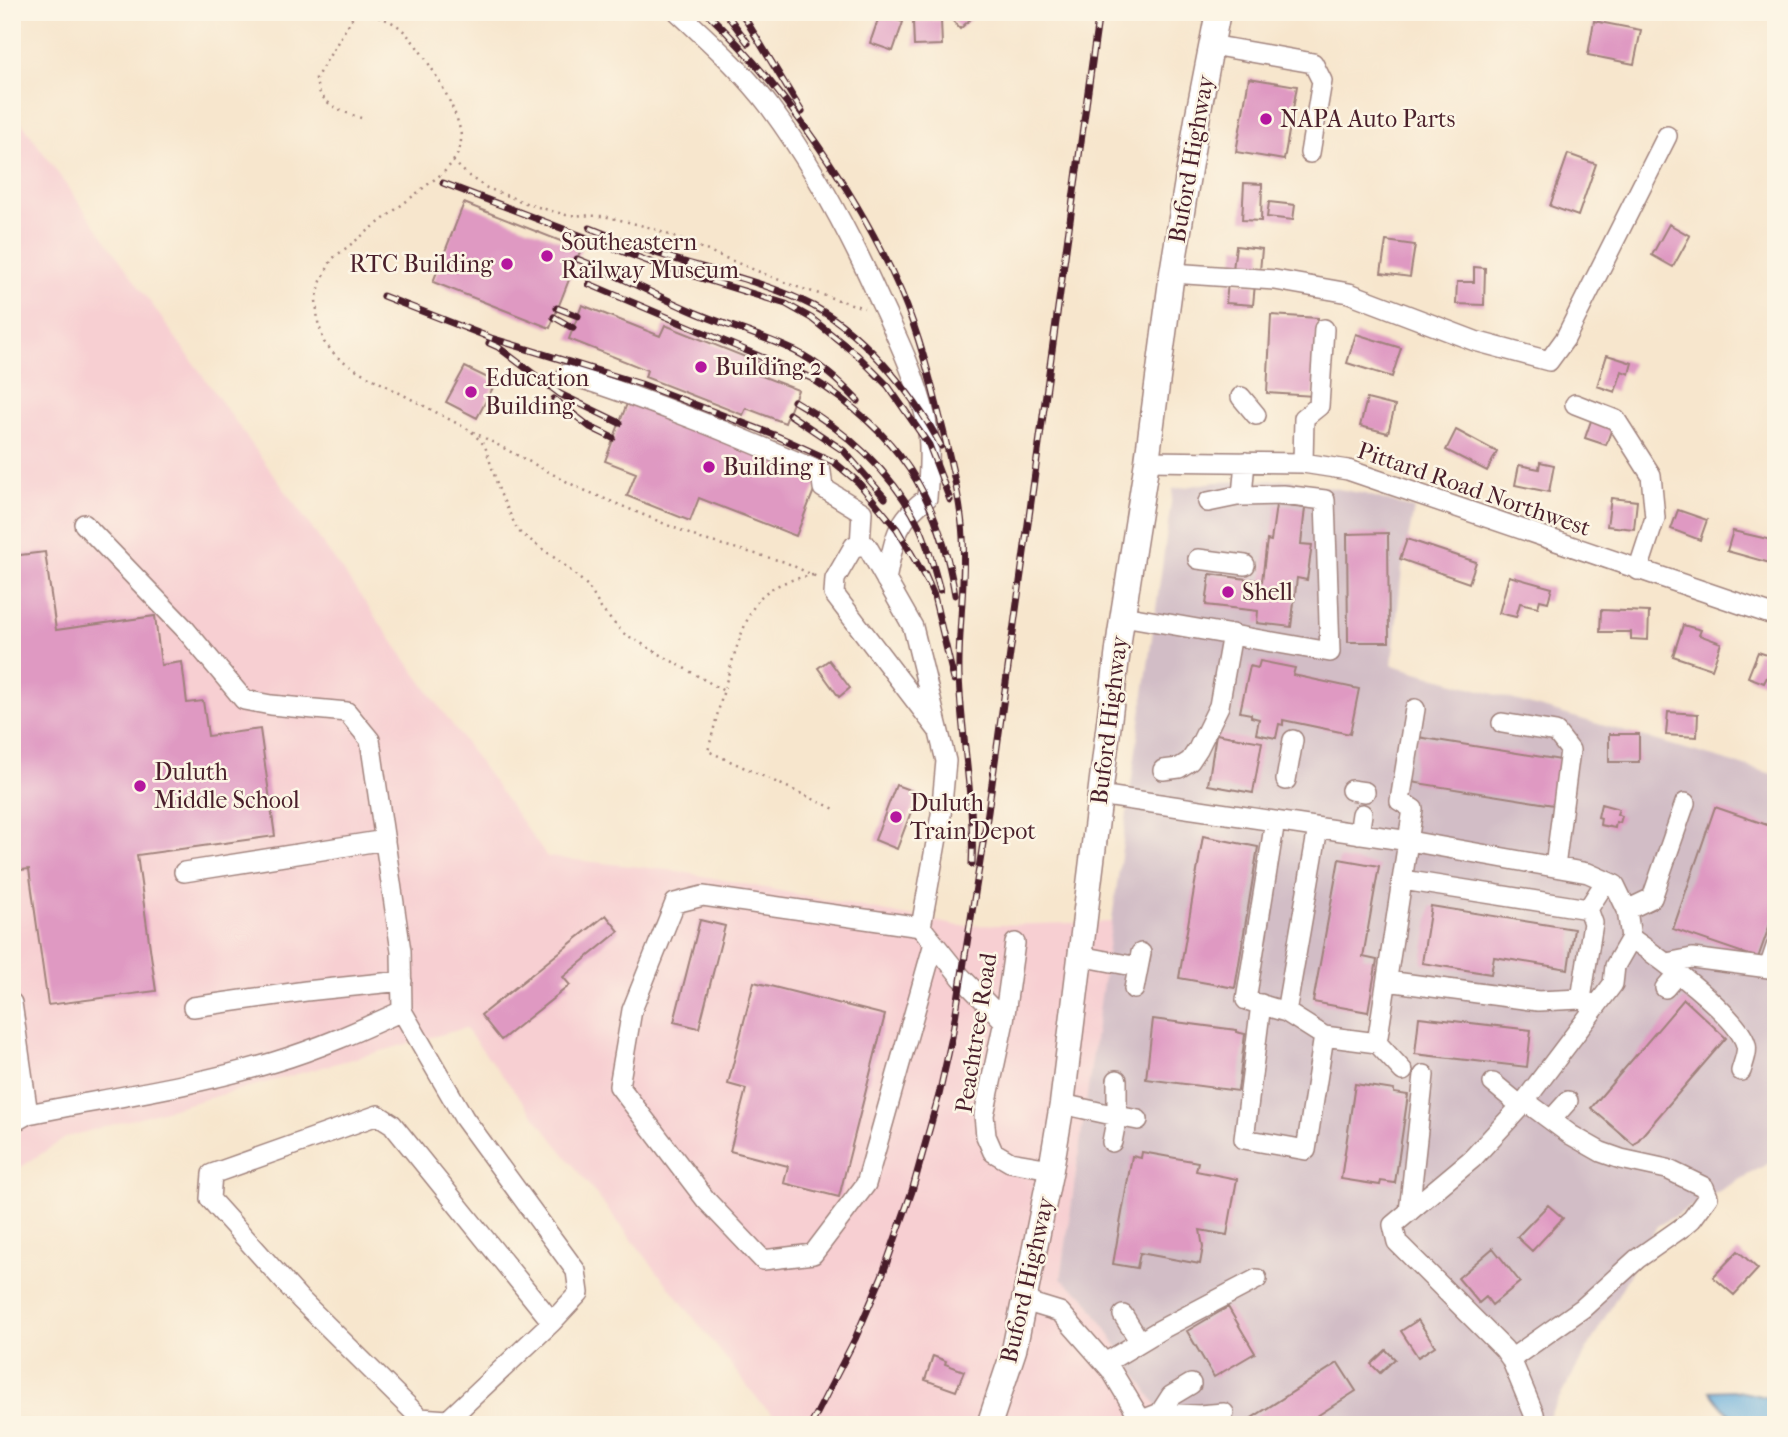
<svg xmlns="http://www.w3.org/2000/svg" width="1788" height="1437" font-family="'IM FELL French Canon',serif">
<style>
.built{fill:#f7cfd2}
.industrial{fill:#d2bdc6}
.water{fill:#64acdb;stroke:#576683;stroke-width:2}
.building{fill:#df99c2}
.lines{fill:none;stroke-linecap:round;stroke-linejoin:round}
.minor-casing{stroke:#a0827c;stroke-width:22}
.major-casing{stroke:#a0827c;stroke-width:27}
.path{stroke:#a0827c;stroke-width:2.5;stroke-dasharray:2 5;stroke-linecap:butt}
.minor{stroke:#fff;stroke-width:19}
.major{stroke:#fff;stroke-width:24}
.rail-casing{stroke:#4a1f2b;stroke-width:7}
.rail{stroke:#fcf5e5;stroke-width:4.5;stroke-dasharray:13;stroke-linecap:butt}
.poi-dot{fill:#b5179e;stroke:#fcf5e5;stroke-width:2.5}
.labels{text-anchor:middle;stroke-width:5;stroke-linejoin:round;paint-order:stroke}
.poi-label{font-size:24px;fill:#4a1f2b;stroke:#fcf5e5;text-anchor:start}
.street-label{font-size:24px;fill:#4a1f2b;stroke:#fcf5e5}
</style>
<rect width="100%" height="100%" fill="#fcf5e5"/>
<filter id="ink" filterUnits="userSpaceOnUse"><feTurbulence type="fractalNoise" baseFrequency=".0143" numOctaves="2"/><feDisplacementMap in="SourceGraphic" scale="14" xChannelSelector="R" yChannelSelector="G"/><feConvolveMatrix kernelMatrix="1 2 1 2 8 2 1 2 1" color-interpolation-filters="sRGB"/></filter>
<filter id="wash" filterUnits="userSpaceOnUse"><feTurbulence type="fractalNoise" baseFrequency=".00686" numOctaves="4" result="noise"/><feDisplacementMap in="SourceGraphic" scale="28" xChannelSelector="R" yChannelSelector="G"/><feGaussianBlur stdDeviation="1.57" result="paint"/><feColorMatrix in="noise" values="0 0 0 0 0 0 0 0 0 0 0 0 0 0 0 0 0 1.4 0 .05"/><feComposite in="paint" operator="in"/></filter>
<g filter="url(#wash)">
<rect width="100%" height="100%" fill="#f7e6cd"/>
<!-- built -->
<path class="built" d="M12 109 547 857 677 871 959 926 1112 922 1061 1278 1084 1296 1153 1400 1166 1425H783L760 1402 465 1028 67 1137 12 1173Z"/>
<!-- industrial -->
<path class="industrial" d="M1291 480 1365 494 1414 509 1402 569 1392 665 1776 775V1159L1657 1226 1544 1425H1166L1153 1400 1084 1296 1061 1279 1173 489 1215 482Z"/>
<!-- water -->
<path class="water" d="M1733 1390 1776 1399V1425C1742 1425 1729 1420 1710 1391Z"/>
<g id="blocks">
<!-- building -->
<path class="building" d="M945 12H978L960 29Z
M880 14 903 22 893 51 870 43Z
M941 20 942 45 914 46 913 21Z
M1594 21 1641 30 1634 64 1588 55Z
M1249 78 1297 86 1284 160 1236 152Z
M1568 154 1596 164 1578 216 1550 206Z
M1244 183 1262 184 1261 221 1242 220Z
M1269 202 1295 205 1293 220 1267 217Z
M464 203 581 249 550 328 433 282Z
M1669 224 1690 236 1673 267 1652 255Z
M1386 241 1415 245 1410 277 1381 273Z
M1236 246 1262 249 1260 271 1233 269Z
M1474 267 1485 268 1484 305 1456 304 1457 282H1474Z
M1228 282 1255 284 1253 305 1226 303Z
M582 305 660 336 665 325 763 364 759 375 798 390 785 423 746 408 743 415 645 377 647 370 569 339Z
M1271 315 1318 318 1314 396 1267 393Z
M1356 334 1401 348 1392 377 1347 363Z
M1607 355 1632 363 1629 374 1622 371 1615 392 1597 386Z
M465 367 496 382 477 418 446 402Z
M1367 399 1395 406 1388 433 1360 426Z
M628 401 820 475 796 536 699 498 690 521 627 496 636 473 605 461Z
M1592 418 1613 425 1606 445 1585 438Z
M1456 430 1497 452 1487 471 1446 450Z
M1540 462 1554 465 1549 492 1515 485 1519 465 1539 469Z
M1611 498 1637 501 1634 529 1607 526Z
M1276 505 1305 508 1301 544 1312 545 1307 580 1297 578 1291 627 1257 623 1258 611 1206 605 1210 574 1262 581 1267 540 1271 541Z
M1678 510 1707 520 1700 540 1671 529Z
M1733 531 1776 541 1770 563 1727 551Z
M1388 533 1389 642H1348L1347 534Z
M1407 539 1476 562 1469 583 1400 559Z
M45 552 56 630 155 616 161 665 182 662 187 703 203 701 208 736 260 729 275 836 137 855 156 991 48 1005 29 869 12 871V556Z
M1509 576 1552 588 1548 602 1540 600 1538 607 1520 603 1516 617 1499 613Z
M1601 610 1649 612 1648 640 1631 639V632H1600Z
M1683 625 1701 630 1699 635 1721 643 1712 669 1673 656Z
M1758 652 1776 658V680L1767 677 1764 683 1748 677Z
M829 660 850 688 839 697 818 668Z
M1260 661 1295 668 1293 675 1359 689 1350 734 1283 720V725L1279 724 1276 738 1256 734 1259 719 1251 717V714L1240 712 1250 666 1258 668Z
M1668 712 1698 714 1697 737 1666 735Z
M1216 734 1262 742 1253 793 1208 785Z
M1609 734H1639V762H1609Z
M1418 737 1561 760 1554 805 1411 782Z
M896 785 918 793 897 849 875 840Z
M1601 804 1619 809 1617 814 1622 816 1620 823 1616 822 1615 828 1600 825 1601 818 1598 817Z
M1715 807 1776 828V907L1758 958 1673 929Z
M1203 836 1258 847 1235 988 1179 978Z
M1339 859 1379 866 1363 957 1377 960 1368 1012 1313 1002Z
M1431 906 1574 929 1568 969 1494 957 1491 974 1422 963Z
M606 915 619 931 563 977 570 985 501 1040 481 1015Z
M700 920 725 926 699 1028 674 1022Z
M754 982 885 1015 839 1197 784 1183 788 1166 730 1151 746 1089 728 1084Z
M1684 999 1726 1038 1634 1145 1591 1108Z
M1419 1017 1531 1030 1527 1067 1415 1054Z
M1153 1019 1236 1030V1032L1245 1034 1238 1091 1146 1079Z
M1355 1084 1394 1090V1093L1408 1095 1395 1183 1381 1181 1380 1185 1341 1179Z
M1142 1152 1198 1162 1196 1171 1237 1179 1227 1235 1200 1230 1203 1247 1200 1264 1140 1253 1137 1268 1113 1264 1132 1156 1141 1158Z
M1548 1205 1563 1218 1532 1251 1517 1237Z
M1493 1248 1520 1282 1492 1305 1486 1297 1479 1303 1458 1278Z
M1738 1251 1758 1269 1734 1295 1713 1277Z
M1228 1307 1255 1353 1214 1377 1187 1331Z
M1418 1320 1435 1346 1418 1357 1401 1331Z
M1386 1350 1395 1359 1380 1373 1371 1364Z
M933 1356 946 1361 945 1364 964 1371 956 1391 925 1380Z
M1338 1363 1356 1391 1303 1425H1250L1247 1421Z"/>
</g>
</g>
<g filter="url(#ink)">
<use href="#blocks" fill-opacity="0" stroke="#a0827c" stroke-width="2"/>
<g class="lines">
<defs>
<path id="minor" d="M678 12C710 42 744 72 770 107 815 168 851 236 882 305 899 341 917 380 926 419 931 444 929 472 927 498 894 522 894 542 886 580
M1211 45 1313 63 1322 81 1310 153
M1172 273 1275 280 1349 293 1475 341 1549 361 1565 339 1667 136
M567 374C654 401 737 436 821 472L823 488 862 512 860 546
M1241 397 1256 415
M1575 404 1616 420 1651 475 1655 518 1638 570
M1147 461 1303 463 1348 470 1776 616
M1303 463 1304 418 1319 406 1324 329
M1208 502 1242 495 1245 462
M1198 559 1245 565
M1123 616 1330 652 1325 500 1283 495 1243 496
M1502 723 1556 732 1570 750 1555 867
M1163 770 1179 768 1190 761 1198 749 1219 706 1232 634
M1286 780 1293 740
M1351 790 1365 792
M1099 795 1409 841 1588 873 1615 885 1627 910 1631 938C1657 956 1739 1016 1746 1045 1748 1052 1743 1064 1741 1071
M1275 821 1246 1000 1286 1012 1324 1036
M1359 834 1362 814
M184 872 385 840
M1403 880 1588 909 1606 881
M1588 909 1593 923 1581 999 1592 1004
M1627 910 1652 898 1685 803
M921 927 941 815 946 761 913 627 867 546H854L835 579 834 594 937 729
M934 943 866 1184 813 1254 763 1260 706 1200 619 1086 632 1010 675 903 703 896 921 927 961 977 1004 1021
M1015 943 1004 1021 984 1115 986 1136 993 1152 1010 1162 1051 1169
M1080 956 1138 967
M1667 963 1692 958 1769 968 1776 947
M1387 981 1538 1001 1581 999
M1665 988 1678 973
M1134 989 1141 953
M12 1003 28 1114
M1261 1004 1244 1139 1306 1150 1324 1036 1377 1043 1413 809 1400 801 1415 709
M193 1007 306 991 402 981
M402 1011 464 1118 576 1271 579 1293 552 1322 448 1420 420 1418 300 1299 210 1199 212 1174 378 1115 392 1124 552 1322
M1286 1012 1318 828
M1377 1043 1403 1071
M1117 1080V1116L1138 1120
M1493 1083 1521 1106
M1062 1104 1117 1116 1112 1142
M1551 1120 1568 1101
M12 1123 28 1114C110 1098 194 1086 274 1062 318 1049 360 1030 402 1011L401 951 370 740 347 712 271 705 244 700 185 629 84 524
M1409 1212 1424 1075
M1024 1301 1060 1312 1111 1370 1144 1425
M1123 1315 1140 1342
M1511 1359 1583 1308 1637 1259 1684 1226 1692 1219 1708 1197 1704 1187 1667 1169 1621 1159 1601 1152 1571 1135 1525 1101
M1105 1363 1160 1330 1257 1279
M1160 1413 1171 1396 1191 1384
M1142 1420 1160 1413 1199 1415 1224 1413
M1536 1425 1534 1414 1511 1359 1504 1349 1397 1242 1393 1225 1472 1159 1521 1106 1613 984 1615 966 1631 938"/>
<path id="major" d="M989 1425 1014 1350 1051 1169 1062 1104 1120 633 1147 461 1172 273 1198 114 1218 12"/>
</defs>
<!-- minor casing -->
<use href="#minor" class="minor-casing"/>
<!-- major casing -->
<use href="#major" class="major-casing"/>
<!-- path -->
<path class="path" d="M356 12 316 78C317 103 340 111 361 118
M358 12C372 16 388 18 399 27 419 42 462 113 461 139 461 153 453 162 444 172L332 259 321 281 316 300 318 322 324 342 337 357 360 372 579 488 701 539 785 562 819 578
M453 161 470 177 487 188 531 205 566 215 604 216 652 228 794 286 864 308
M472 432 485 446 500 493 518 531 563 564 588 586 602 610 623 633 724 691
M813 575C796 578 777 583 763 595 740 614 717 718 708 751L837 810"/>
<!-- minor -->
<use href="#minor" class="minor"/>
<!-- major -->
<use href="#major" class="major"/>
<defs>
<path id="rail" d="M706 12C781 83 860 197 901 292 920 337 932 386 944 434 952 468 961 502 963 537 966 583 958 629 959 674 961 737 975 802 972 864
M725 12 748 43
M741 12 802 112
M443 183 658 265 786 304 811 318 857 355 888 386 929 445 950 500
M590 228C615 238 640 248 665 256 711 271 758 280 803 301 857 325 914 393 941 446
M577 259C619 275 658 297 699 314 731 327 764 336 795 351 819 363 840 382 858 401
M589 284 811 378C898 433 938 493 955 595
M383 296 491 338 641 384 777 436 834 462 858 482 897 529 929 584
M557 308 578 316
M554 317 573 328
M489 343 498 347 560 394 620 423
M554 399 590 427 613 438
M794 401C846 431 894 473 920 528 929 548 934 569 940 590
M789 414 844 451 885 498
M925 575 934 596 954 680
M811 1425 855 1339 882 1276 912 1191 939 1095 952 1037 988 812 1099 12"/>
</defs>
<!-- rail casing -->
<use href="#rail" class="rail-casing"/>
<!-- rail -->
<use href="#rail" class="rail"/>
</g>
</g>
<!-- markers -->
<g class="poi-dot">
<circle cx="1266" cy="119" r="7"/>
<circle cx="547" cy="256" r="7"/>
<circle cx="507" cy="264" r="7"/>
<circle cx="701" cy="367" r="7"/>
<circle cx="471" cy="392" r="7"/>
<circle cx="709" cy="467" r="7"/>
<circle cx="1228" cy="592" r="7"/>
<circle cx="140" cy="786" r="7"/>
<circle cx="896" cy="817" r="7"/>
</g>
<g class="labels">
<!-- poi labels -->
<g class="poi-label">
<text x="1280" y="127">NAPA Auto Parts</text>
<text x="561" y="250">Southeastern<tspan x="561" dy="28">Railway Museum</tspan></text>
<text x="493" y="272" text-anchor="end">RTC Building</text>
<text x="715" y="375">Building 2</text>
<text x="485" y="386">Education<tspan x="485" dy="28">Building</tspan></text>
<text x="723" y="475">Building 1</text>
<text x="1242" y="600">Shell</text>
<text x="154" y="780">Duluth<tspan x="154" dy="28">Middle School</tspan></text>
<text x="910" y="811">Duluth<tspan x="910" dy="28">Train Depot</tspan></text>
</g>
<!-- street labels -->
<g class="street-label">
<text transform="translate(1191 159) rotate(-80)" y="8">Buford Highway</text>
<text transform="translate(1474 489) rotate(19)" y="8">Pittard Road Northwest</text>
<text transform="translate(1109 720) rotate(-83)" y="8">Buford Highway</text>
<text transform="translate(976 1033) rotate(-81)" y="8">Peachtree Road</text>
<text transform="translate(1027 1280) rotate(-77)" y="8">Buford Highway</text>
</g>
</g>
<!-- margin -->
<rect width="1788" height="1437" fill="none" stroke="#fcf5e5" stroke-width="42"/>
</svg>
